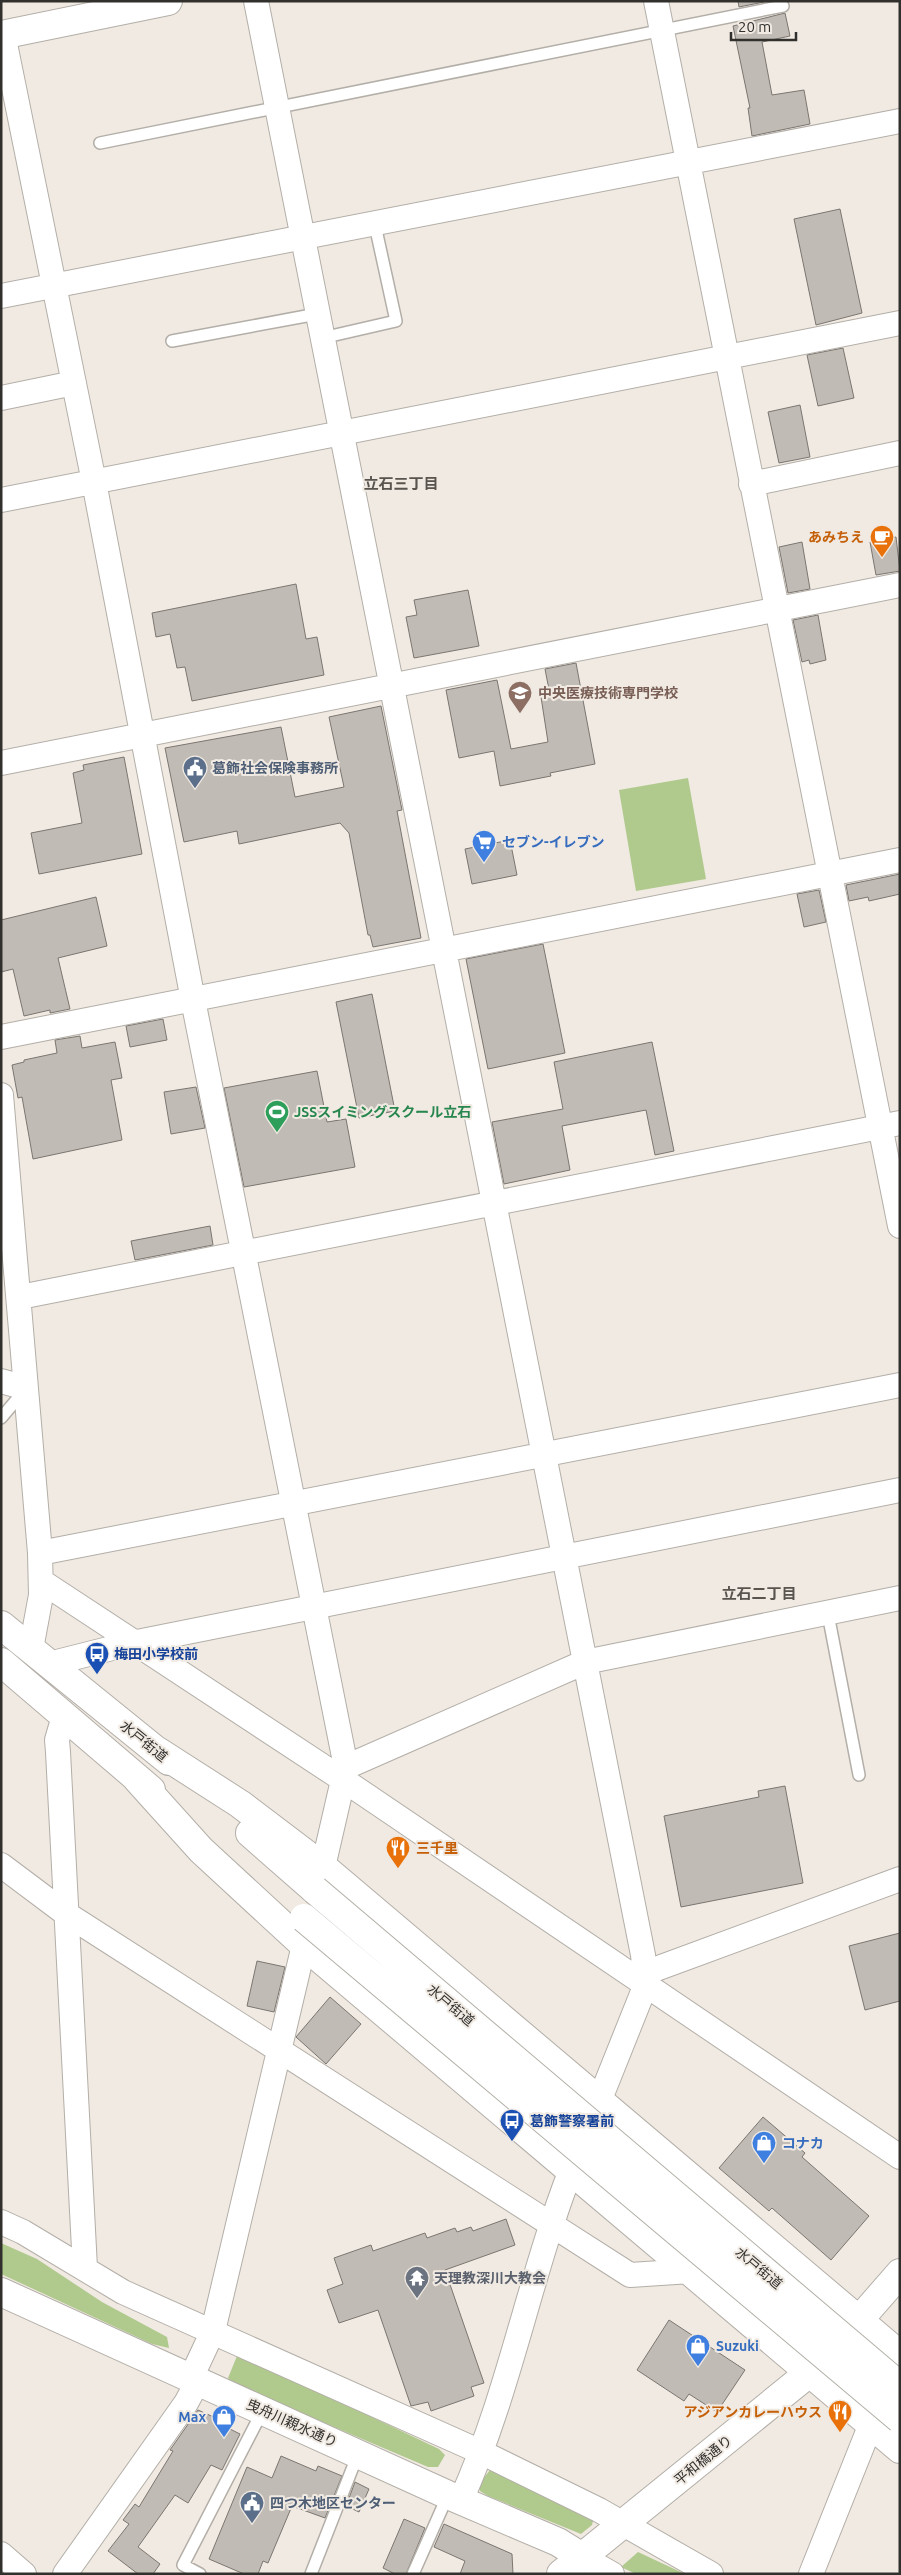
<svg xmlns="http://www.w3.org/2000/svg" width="901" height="2575" font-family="Ubuntu,'Noto Sans JP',sans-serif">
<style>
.green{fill:#b0c98d}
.building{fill:#c0bbb4;stroke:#7b7670}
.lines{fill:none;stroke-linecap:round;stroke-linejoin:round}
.lane-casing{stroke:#b3aea7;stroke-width:14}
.street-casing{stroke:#b3aea7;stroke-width:26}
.secondary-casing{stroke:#b3aea7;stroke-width:30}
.primary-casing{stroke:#b3aea7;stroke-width:30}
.highway-casing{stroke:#b3aea7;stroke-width:30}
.lane{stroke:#fff;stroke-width:11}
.street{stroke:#fff;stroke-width:24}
.secondary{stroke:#fff;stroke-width:28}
.primary{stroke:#fff;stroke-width:28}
.highway{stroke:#fff;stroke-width:28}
.highway-bridge-casing{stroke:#b3aea7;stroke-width:30;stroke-linecap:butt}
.highway-bridge{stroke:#fff;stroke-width:28}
.labels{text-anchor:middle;stroke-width:4;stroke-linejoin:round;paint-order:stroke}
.food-label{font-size:14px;font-weight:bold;fill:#c56008;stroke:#f0eae3;text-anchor:end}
.education-label{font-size:14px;font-weight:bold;fill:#785e54;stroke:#f0eae3;text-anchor:start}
.service-label{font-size:14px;font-weight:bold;fill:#4e5e75;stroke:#f0eae3;text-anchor:start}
.shop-label{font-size:14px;font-weight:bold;fill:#366cbe;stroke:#f0eae3;text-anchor:start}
.leisure-label{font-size:14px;font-weight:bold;fill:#27864d;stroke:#f0eae3;text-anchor:start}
.transit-label{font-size:14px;font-weight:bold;fill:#164399;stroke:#f0eae3;text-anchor:start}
.street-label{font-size:14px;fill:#32302d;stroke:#f0eae3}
.worship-label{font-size:14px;font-weight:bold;fill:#5b616d;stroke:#f0eae3;text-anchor:start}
.neighbourhood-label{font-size:15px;font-weight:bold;fill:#59544e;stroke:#f0eae3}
</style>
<rect width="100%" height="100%" fill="#f0eae3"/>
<!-- green -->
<path class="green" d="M688 778 706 879 636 891 619 790Z
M1 2243 37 2259 102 2302 167 2337 169 2348 152 2344 1 2274Z
M237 2356 246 2357 439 2449 445 2455 438 2467H428L235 2385 228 2378Z
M490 2470 498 2472 594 2517 592 2525 581 2534 488 2496 480 2491 479 2484Z
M638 2552 685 2574H636L621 2567Z"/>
<!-- building -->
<path class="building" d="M738 1H769L739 7Z
M785 13 790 36 762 42 772 95 804 90 810 124 752 136 748 108H750L733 26Z
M840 209 862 313 816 325 794 219Z
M843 348 854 398 818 406 807 355Z
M800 405 810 457 779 463 768 412Z
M896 537 900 571 876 575 870 542Z
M802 542 810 589 788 593 779 547Z
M296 584 306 639 317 637 324 675 192 701 185 667 177 668 170 634 156 637 152 613Z
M468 590 479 646 414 658 406 617 417 615 414 600Z
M818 615 826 660 810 664 809 660 802 662 793 620Z
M576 663 595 764 550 773 551 776 500 786 494 751 459 758 446 690 497 680 511 749 548 742 541 697 550 695 545 669Z
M381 706 402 810 397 811 421 938 373 947 370 935H368L349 833 340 823 239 844 237 831 184 842 165 748 281 727 295 797 344 787 329 717Z
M124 757 142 854 39 874 31 833 82 823 73 773 84 770 83 765Z
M510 840 517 875 472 884 465 849Z
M900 874V894L869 901 868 897 849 901 846 885Z
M819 890 826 922 804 927 797 894Z
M96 897 107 946 58 958 70 1009 50 1013V1010L24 1016 13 969 1 972V920Z
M543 944 565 1053 488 1069 466 959Z
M372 994 395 1111 359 1118 336 1002Z
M163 1019 167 1040 130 1047 126 1026Z
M80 1036 82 1048 115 1042 122 1078 111 1080 122 1140 33 1159 22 1097 18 1098 12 1065 24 1062V1060L57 1053 55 1040Z
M652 1042 674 1151 655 1155 646 1110 562 1126 570 1170 504 1184 492 1122 563 1109 554 1062Z
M317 1071 327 1122 346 1119 355 1167 244 1187 224 1088Z
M196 1087 205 1128 171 1134 164 1092Z
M210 1226 213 1245 135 1260 131 1241Z
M785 1786 803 1883 681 1907 664 1816 759 1797 758 1791Z
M900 1933V2001L865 2010 849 1946Z
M257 1961 285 1967 274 2012 247 2006Z
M330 1997 361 2024 326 2064 296 2037Z
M763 2117 805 2153 802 2157 869 2216 831 2260 772 2208 769 2211 719 2168Z
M506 2219 515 2245 445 2270 484 2383 471 2387 474 2396 431 2411 428 2402 411 2406 378 2310 339 2323 327 2290 343 2284 334 2258 371 2245 373 2251 425 2233 427 2238 455 2228 457 2232 471 2227 473 2231Z
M669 2320 745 2370 717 2412 689 2394 684 2401 637 2370Z
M198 2410 218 2419 216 2422 240 2434 222 2470 211 2465 188 2503 175 2495 138 2547 160 2564 153 2574H138L108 2551 129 2524 123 2520 135 2504 139 2507 173 2451 170 2450Z
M281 2456 316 2471 318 2466 342 2476 325 2518 292 2506 268 2563 263 2561 258 2574H244L209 2559 247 2467 272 2478Z
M355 2482 369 2489 359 2512 346 2506Z
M404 2519 425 2528 406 2574H395L383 2568Z
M444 2524 512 2554 513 2574H460L465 2561 434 2547Z"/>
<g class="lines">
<defs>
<path id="lane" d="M100 143 783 6
M322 338 396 321 375 225
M172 341 317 314
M1 1418 24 1391
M828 1614 859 1775
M200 2574 183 2565 263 2410
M311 2574 358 2454
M413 2574 448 2495"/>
<path id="street" d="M256 1 643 1955 646 1984 600 2099
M656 1 900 1226
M3 34 94 482 193 1000 346 1767 323 1867
M1 296 900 121
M1 398 74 383
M751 484 900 453
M1 500 900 323
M1 763 900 585
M1 1037 900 860
M1 1095 40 1553 41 1595 31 1649
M20 1297 900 1123
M1 1381 26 1388
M40 1553 900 1385
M41 1581 342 1779 900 2157
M49 1664 132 1643 900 1490
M64 1716 57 1740 58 1752 85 2268
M346 1767 585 1662 900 1598
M1 1865 65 1913 630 2275 691 2271
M645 1973 900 1879
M1 2222 23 2232 123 2292 483 2453 599 2510 711 2574
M191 2378 213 2331 304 1945
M461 2500C509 2394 529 2278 571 2170
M1 2554 24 2574
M582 2557 612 2574
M65 2574 186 2403 198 2381
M811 2574 871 2424"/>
<path id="secondary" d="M1 35 168 1
M1 2292 448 2495 558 2542 582 2557"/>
<path id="primary" d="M561 2574 809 2373 859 2320 900 2273"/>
<path id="highway" d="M1 1625 169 1761
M1 1662 151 1790
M156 1750 240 1804 323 1867 900 2355
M137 1779 201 1850 304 1945 900 2449
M250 1833 315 1890"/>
</defs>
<!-- lane casing -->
<use href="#lane" class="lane-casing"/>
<!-- street casing -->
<use href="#street" class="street-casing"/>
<!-- secondary casing -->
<use href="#secondary" class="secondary-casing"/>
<!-- primary casing -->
<use href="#primary" class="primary-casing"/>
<!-- highway casing -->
<use href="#highway" class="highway-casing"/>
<!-- lane -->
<use href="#lane" class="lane"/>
<!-- street -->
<use href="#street" class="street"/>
<!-- secondary -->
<use href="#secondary" class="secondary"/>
<!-- primary -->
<use href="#primary" class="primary"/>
<!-- highway -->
<use href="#highway" class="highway"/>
<defs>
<path id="highway-bridge" d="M315 1890 900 2386
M304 1918 900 2419"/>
</defs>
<!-- highway-bridge casing -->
<use href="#highway-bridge" class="highway-bridge-casing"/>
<!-- highway-bridge -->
<use href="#highway-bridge" class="highway-bridge"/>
</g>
<!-- icons -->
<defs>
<symbol id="cafe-pin" viewBox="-11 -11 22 30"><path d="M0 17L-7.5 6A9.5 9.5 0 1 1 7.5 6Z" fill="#e8710a" stroke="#f0eae3"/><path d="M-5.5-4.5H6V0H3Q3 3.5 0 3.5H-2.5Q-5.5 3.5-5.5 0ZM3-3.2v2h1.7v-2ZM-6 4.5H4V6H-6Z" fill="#fff"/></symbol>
<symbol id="university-pin" viewBox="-11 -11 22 30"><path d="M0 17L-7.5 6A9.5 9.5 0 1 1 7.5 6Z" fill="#8d6e63" stroke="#f0eae3"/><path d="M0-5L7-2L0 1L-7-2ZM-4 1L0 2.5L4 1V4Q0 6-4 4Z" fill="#fff"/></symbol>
<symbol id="civic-pin" viewBox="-11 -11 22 30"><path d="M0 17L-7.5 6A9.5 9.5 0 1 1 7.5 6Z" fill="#5c6f8a" stroke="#f0eae3"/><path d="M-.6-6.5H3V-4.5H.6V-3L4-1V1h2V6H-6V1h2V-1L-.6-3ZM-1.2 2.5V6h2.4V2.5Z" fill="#fff"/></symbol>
<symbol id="supermarket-pin" viewBox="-11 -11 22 30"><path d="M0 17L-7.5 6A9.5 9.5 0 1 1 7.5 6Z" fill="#3f7fe0" stroke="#f0eae3"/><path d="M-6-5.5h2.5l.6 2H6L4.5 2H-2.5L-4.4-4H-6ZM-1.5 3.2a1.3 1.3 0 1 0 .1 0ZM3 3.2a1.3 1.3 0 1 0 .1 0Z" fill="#fff"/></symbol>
<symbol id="stadium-pin" viewBox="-11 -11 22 30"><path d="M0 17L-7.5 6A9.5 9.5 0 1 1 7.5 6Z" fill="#2e9e5b" stroke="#f0eae3"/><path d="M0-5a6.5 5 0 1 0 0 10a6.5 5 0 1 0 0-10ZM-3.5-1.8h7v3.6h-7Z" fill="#fff"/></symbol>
<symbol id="bus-pin" viewBox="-11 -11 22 30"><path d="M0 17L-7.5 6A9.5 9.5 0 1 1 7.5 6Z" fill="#1a4fb4" stroke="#f0eae3"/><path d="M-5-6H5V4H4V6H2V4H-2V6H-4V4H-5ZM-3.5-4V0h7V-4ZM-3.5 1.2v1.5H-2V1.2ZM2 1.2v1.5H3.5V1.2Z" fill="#fff"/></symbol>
<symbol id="restaurant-pin" viewBox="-11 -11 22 30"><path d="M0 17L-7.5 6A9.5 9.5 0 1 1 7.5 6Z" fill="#e8710a" stroke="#f0eae3"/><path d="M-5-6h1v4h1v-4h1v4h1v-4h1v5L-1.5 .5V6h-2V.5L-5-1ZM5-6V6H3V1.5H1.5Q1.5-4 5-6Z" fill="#fff"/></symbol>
<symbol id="shop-pin" viewBox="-11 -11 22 30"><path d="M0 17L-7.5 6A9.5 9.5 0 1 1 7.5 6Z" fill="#3f7fe0" stroke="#f0eae3"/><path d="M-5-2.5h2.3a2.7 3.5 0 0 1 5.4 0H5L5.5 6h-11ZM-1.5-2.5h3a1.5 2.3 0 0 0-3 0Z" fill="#fff"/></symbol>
<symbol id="temple-pin" viewBox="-11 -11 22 30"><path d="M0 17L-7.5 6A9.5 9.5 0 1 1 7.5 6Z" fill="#6b7280" stroke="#f0eae3"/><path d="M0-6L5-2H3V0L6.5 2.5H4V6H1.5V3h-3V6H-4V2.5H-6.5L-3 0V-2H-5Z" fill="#fff"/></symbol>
</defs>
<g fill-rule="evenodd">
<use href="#cafe-pin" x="868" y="523" width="28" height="38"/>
<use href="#university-pin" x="506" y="679" width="28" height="38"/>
<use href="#civic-pin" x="181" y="754" width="28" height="38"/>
<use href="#supermarket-pin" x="470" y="828" width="28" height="38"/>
<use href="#stadium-pin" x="263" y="1098" width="28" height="38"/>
<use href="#bus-pin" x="83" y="1640" width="28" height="38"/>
<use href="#restaurant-pin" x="384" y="1834" width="28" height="38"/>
<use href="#bus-pin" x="498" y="2107" width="28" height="38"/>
<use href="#shop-pin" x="750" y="2129" width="28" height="38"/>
<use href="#temple-pin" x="403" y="2264" width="28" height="38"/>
<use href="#shop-pin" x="684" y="2332" width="28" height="38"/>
<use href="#restaurant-pin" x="826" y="2398" width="28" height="38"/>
<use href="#shop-pin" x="210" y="2403" width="28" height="38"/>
<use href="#civic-pin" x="238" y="2489" width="28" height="38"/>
</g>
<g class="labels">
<!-- food labels -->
<g class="food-label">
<text x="864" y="542">あみちえ</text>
<text x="416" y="1853" text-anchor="start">三千里</text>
<text x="822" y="2417">アジアンカレーハウス</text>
</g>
<!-- education labels -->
<g class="education-label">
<text x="538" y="698">中央医療技術専門学校</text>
</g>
<!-- service labels -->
<g class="service-label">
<text x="212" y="773">葛飾社会保険事務所</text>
<text x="270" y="2508">四つ木地区センター</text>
</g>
<!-- shop labels -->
<g class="shop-label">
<text x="502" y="847">セブン-イレブン</text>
<text x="782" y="2148">コナカ</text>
<text x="716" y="2351">Suzuki</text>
<text x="206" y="2422" text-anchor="end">Max</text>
</g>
<!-- leisure labels -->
<g class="leisure-label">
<text x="294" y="1117">JSSスイミングスクール立石</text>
</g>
<!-- transit labels -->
<g class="transit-label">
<text x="114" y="1659">梅田小学校前</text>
<text x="530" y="2126">葛飾警察署前</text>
</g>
<!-- street labels -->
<g class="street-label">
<text transform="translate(144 1741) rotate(39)" y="5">水戸街道</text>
<text transform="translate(451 2005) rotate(40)" y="5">水戸街道</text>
<text transform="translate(759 2268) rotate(40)" y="5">水戸街道</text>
<text transform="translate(292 2423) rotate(24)" y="5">曳舟川親水通り</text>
<text transform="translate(703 2460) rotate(-39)" y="5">平和橋通り</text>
</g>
<!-- worship labels -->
<g class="worship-label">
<text x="434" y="2283">天理教深川大教会</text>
</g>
<!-- neighbourhood labels -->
<g class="neighbourhood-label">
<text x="401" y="489">立石三丁目</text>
<text x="759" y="1599">立石二丁目</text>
</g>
</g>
<!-- border -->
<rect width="901" height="2575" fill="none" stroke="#32302d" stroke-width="5"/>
<!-- scale -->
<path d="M731 32v8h65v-8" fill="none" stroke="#32302d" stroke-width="2.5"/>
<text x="738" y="32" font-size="15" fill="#32302d" stroke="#f0eae3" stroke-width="4" paint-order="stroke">20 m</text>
</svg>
